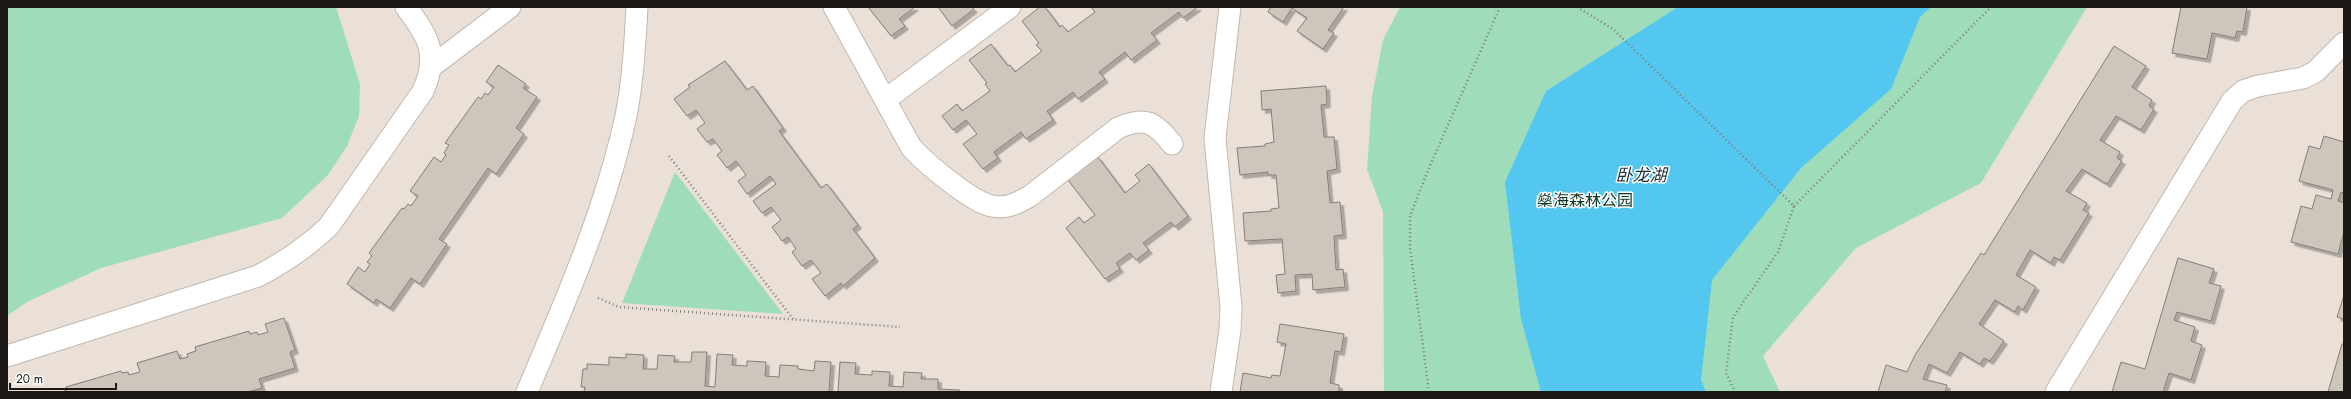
<svg xmlns="http://www.w3.org/2000/svg" width="2351" height="399" font-family="Jost,'Noto Sans SC',sans-serif">
<style>
.green{fill:#9fddba}
.water{fill:#53c7f0}
.building{fill:#cec6bd;stroke:#857d75;filter:url(#shadow)}
.lines{fill:none;stroke-linecap:round;stroke-linejoin:round}
.lane-casing{stroke:#c1b8b0;stroke-width:23}
.path{stroke:#807a74;stroke-width:2.5;stroke-dasharray:1 3;stroke-linecap:butt}
.lane{stroke:#fff;stroke-width:21}
.labels{text-anchor:middle;stroke-width:3;stroke-linejoin:round;paint-order:stroke}
.park-label{font-size:16px;fill:#0a3522;stroke:#fff}
.water-label{font-size:17px;font-style:italic;fill:#1b2f37;stroke:#fff}
</style>
<defs>
<filter id="shadow"><feDropShadow dx="3.5" dy="3.5" stdDeviation="0" flood-color="#0004"/></filter>
</defs>
<rect width="100%" height="100%" fill="#eae0d8"/>
<!-- green -->
<path class="green" d="M7 7H336L360 84 359 116 347 146 328 175 282 218 101 268 27 302 7 316Z
M1400 7H2087L1981 183 1856 248 1763 356 1780 392H1384L1383 212 1367 169 1372 97 1383 40Z
M675 172 783 314 622 303Z"/>
<!-- water -->
<path class="water" d="M1678 7H1931L1920 17 1891 89 1801 168 1712 280 1701 380 1706 392H1541L1521 319 1505 182 1546 91Z"/>
<!-- building -->
<path class="building" d="M868 7H915L899 19 905 26 891 36Z
M938 7H972L974 9 952 26Z
M1040 7H1045L1060 27 1062 25 1068 32 1095 12 1091 7H1198L1183 18 1179 12 1151 33 1157 40 1131 60 1125 52 1099 72 1105 79 1078 99 1073 92 1047 111 1053 120 1026 139 1021 132 994 152 998 158 983 169 963 144 977 134 966 120 953 130 942 116 957 104 962 111 990 91 985 84 987 83 969 60 991 44 1008 66 1010 65 1015 72 1042 51 1036 45 1039 43 1022 21Z
M1271 7H1344L1328 30 1334 33 1323 49 1297 31 1307 18 1292 8 1283 22 1268 12Z
M2181 7H2247L2243 32 2237 31 2235 38 2212 33 2207 59 2172 53Z
M2114 46 2146 66 2132 87 2152 100 2149 106 2154 109 2141 130 2116 116 2100 140 2120 152 2117 158 2122 161 2107 184 2082 169 2066 191 2087 203 2083 210 2089 213 2060 260 2054 257 2051 263 2030 250 2016 275 2036 287 2023 310 2018 306 2015 312 1995 300 1979 324 2004 341 1990 361 1984 358 1980 364 1960 352 1947 373 1929 364 1923 379 1947 385 1945 392H1878L1886 365 1907 372 1915 355 1981 253 1984 255Z
M725 61 747 90 753 86 783 128 779 131 821 188 827 184 858 225 853 229 875 258 843 286 841 283 825 296 812 279 821 273 811 260 802 266 792 252 796 249 788 237 782 241 772 227 781 220 771 207 762 213 753 201 776 184 770 176 747 194 738 181 746 175 736 161 727 168 717 155 722 151 713 139 707 142 697 129 705 123 696 110 687 116 674 99 690 87 688 85Z
M498 65 526 84 523 88 537 97 516 128 524 134 496 174 488 168 439 239 447 244 420 284 411 278 390 308 376 299 374 303 347 284 358 267 365 272 370 264 367 262 372 256 369 253 402 208 404 209 408 204 411 206 418 196 410 191 434 157 441 162 446 155 444 153 449 145 445 143 478 97 481 99 485 93 488 95 494 87 486 82Z
M1326 86 1327 104 1321 105 1324 137H1334L1337 169 1327 171 1330 203 1340 202 1343 235 1334 236 1336 270 1343 269 1345 287 1313 290 1312 274 1295 275 1296 291 1278 293 1276 275 1285 274 1282 239 1245 241 1243 213 1271 211V209L1279 208 1276 175H1268V172L1240 175 1237 148 1265 146V144L1274 142 1271 109 1262 110 1261 91Z
M2324 136 2344 142V193L2341 192 2338 201 2344 203V232L2338 254 2291 242 2301 206 2312 209 2316 195 2331 199 2333 190 2299 181 2309 146 2320 149Z
M1098 157 1125 193 1140 181 1135 175 1149 164 1188 216 1175 227 1171 222 1143 243 1149 250 1136 260 1130 253 1116 263 1120 269 1105 279 1066 228 1079 217 1084 223 1095 215 1068 180Z
M2178 258 2214 269 2209 283 2221 286 2211 321 2177 312 2174 320 2195 327 2191 341 2202 345 2191 380 2169 373 2163 392H2112L2121 362 2145 369Z
M2344 295V319L2337 317Z
M284 318 295 350 290 352 295 368 259 379 262 388 248 392H62L67 390 66 387 121 371 122 373 128 372 129 375 140 372 137 363 177 351 180 359 188 357 187 354 196 351 195 347 249 331 250 334 257 332 258 335 268 332 265 324Z
M1280 324 1344 334 1341 352 1335 351 1330 383 1339 385V392H1240L1243 373 1271 378 1272 375 1280 376 1286 344 1277 342Z
M2342 344H2344V392H2328Z
M692 352H707L705 386 715 387 717 354 733 355 732 365 747 366V361L766 362 765 376 779 377 780 365 798 366V369L814 371 815 361 831 362 829 392H584L585 387H581L583 369H587V364L609 365V357L626 358V354L644 355 643 369H657L658 355 675 356 674 362H691Z
M840 362 856 363 855 374 872 375V371L890 372 889 386 903 387 904 372 922 373 921 379H938V389L960 390 959 392H838Z"/>
<g class="lines">
<defs>
<path id="lane" d="M834 7 911 147C925 163 973 203 992 206 1007 209 1018 203 1030 196L1118 128C1145 116 1155 122 1172 144
M431 67 510 7
M885 100 1010 7
M7 356 258 276C285 262 307 247 329 226L423 91C439 55 429 37 406 7
M527 392C565 302 605 212 626 116 633 80 635 43 637 7
M1221 392 1230 330 1231 307 1215 138 1230 7
M2056 392 2232 101 2243 91 2258 86 2303 78 2315 72 2344 43"/>
</defs>
<!-- lane casing -->
<use href="#lane" class="lane-casing"/>
<!-- path -->
<path class="path" d="M1577 7 1613 29 1794 206 1778 252 1733 317 1726 373 1735 392
M669 156 793 319
M1794 206 1991 7
M598 298 619 307 900 327
M1429 392 1410 248V216L1429 168 1500 7"/>
<!-- lane -->
<use href="#lane" class="lane"/>
</g>
<g class="labels">
<!-- park labels -->
<g class="park-label">
<text x="1585" y="206">燊海森林公园</text>
</g>
<!-- water labels -->
<g class="water-label">
<text x="1641" y="181">卧龙湖</text>
</g>
</g>
<!-- border -->
<rect width="2351" height="399" fill="none" stroke="#1a1714" stroke-width="16"/>
<!-- scale -->
<path d="M10 383v6h106v-6" fill="none" stroke="#1a1714" stroke-width="2"/>
<text x="16" y="383" font-size="12" fill="#1a1714" stroke="#ffffff" stroke-width="3" paint-order="stroke">20 m</text>
</svg>
